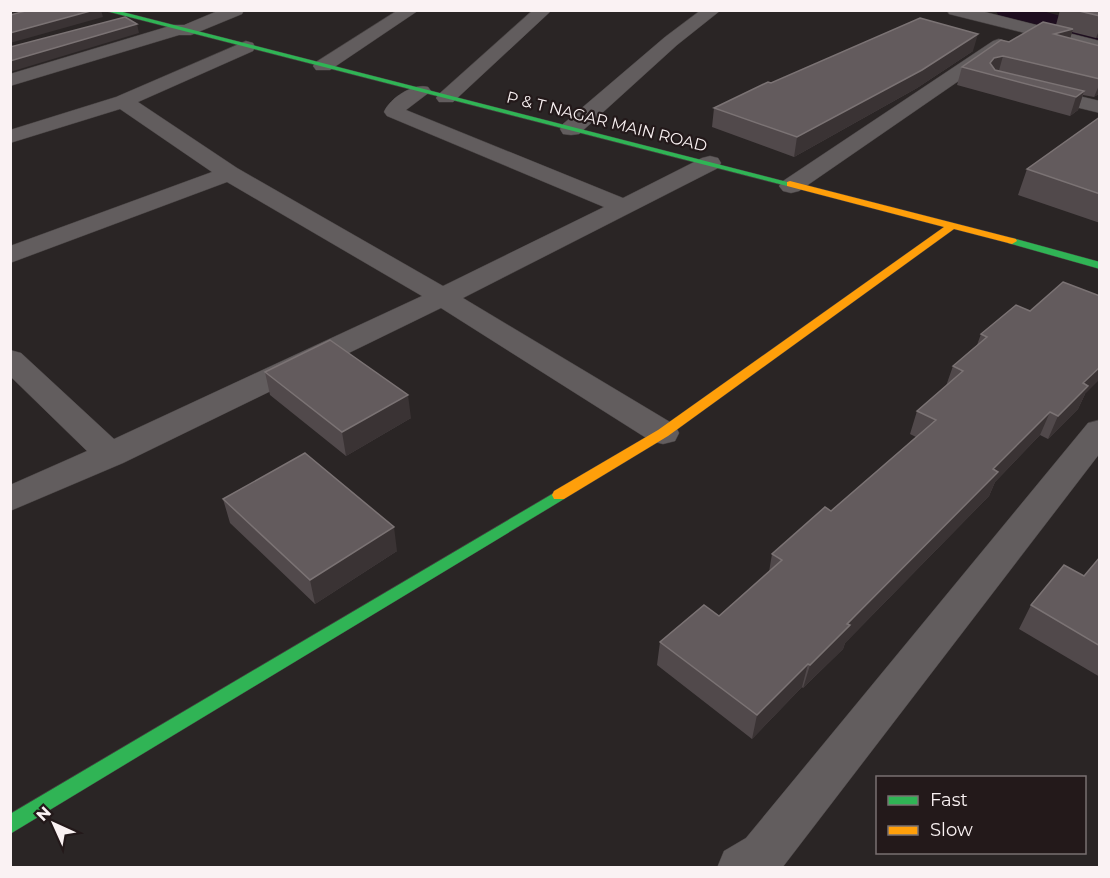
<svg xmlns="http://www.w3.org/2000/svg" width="1110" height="878" font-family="Montserrat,sans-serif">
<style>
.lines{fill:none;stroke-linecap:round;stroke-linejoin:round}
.canal{fill:#1e0e1f;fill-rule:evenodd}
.street-casing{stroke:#454040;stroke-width:1}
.fast-casing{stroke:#454040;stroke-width:1}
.slow-casing{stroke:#454040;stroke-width:1}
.street{fill:#625d5e;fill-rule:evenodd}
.fast{fill:#30b455;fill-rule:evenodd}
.slow{fill:#ff9f0a;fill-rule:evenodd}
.wall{fill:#51494b}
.shaded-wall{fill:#3a3334}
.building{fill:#635b5d;stroke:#7b7374;stroke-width:1.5}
.labels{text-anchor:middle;stroke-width:4.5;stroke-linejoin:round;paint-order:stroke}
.far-street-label{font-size:16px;fill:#faf2f3;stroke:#23191a}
</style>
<rect width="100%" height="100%" fill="#2a2525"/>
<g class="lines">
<!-- canal -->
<path class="canal" d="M995 10H1039L1100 27V44L999 16Z"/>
<defs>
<path id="street" d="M220 10H244L242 14 191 35H179L10 86V74L173 25H184Z
M398 10H419L330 70H316L313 66 316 62Z
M533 10H552L453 102H439L436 98 439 94Z
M701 10H721L677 45 579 134 571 135 563 134 560 129 563 124 665 37Z
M947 10H977L1100 41V52L949 14Z
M999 39 1005 41 1008 45 1005 49 799 191 791 193 783 191 779 186 783 181 993 41Z
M246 41 253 43 255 47 253 51 138 102 237 168 443 286 604 207 387 116 384 112C390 98 413 83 428 87L431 91 406 110 623 198 702 158 710 156 718 158 721 163 718 168 463 298 675 425 679 433 675 441 663 444 651 441 441 308 123 463 10 511V485L87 451 10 376V350L21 353 114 439 422 296 227 182 10 263V246L212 172 120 109 10 143V130L116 97Z
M1037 86 1100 101V113L1030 96 1027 92 1030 88Z
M1100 420V453L782 868H717L724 851 746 838 1088 423Z"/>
<path id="fast" d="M102 10H115L795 184 787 186Z
M1012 238 1100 262V269L1008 243V239Z
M559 490 564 491 566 495 564 499 10 834V814Z"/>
<path id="slow" d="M790 181 1016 239 1017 241 1012 244 954 229 668 436 564 499H554L552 495 554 491 658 430 944 227 787 186V182Z"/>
</defs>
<!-- street casing -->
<use href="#street" class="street-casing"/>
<!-- fast casing -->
<use href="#fast" class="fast-casing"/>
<!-- slow casing -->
<use href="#slow" class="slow-casing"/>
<!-- street -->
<use href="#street" class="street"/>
<!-- fast -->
<use href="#fast" class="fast"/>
<!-- slow -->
<use href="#slow" class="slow"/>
</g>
<!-- wall -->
<path class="wall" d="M1060 10H1100V37L1096 38 1072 32 1070 38 1100 46V93L1094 97 1083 95 1078 110 1070 116 957 85 962 67 1009 42 1056 25Z
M973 51 917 88 794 157 712 127 714 108 771 83Z
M1100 117V223L1018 195 1027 169Z
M1016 305 1085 394 1078 409 1048 439 1040 435 995 482 989 496 845 643 843 649 803 688 802 687 752 739 657 665 660 642 719 616 769 572 772 554 831 511 916 437 910 434 917 411 946 386 953 366 977 345 981 334Z
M265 372 411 418 346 456 270 395Z
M223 499 397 551 315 604 230 523Z
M1100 557V677L1019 629 1031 605 1084 576Z"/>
<!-- shaded-wall -->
<path class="shaded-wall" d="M94 10H101L103 17 10 43V33Z
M137 24 139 33 10 72V61Z
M1100 28V37L1096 38Z
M1073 29 1068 46 1054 34Z
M978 34 973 51 917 88 794 157 797 137Z
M1003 56 998 74 990 63 994 58Z
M1100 83V93L1094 97Z
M1084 91 1078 110 1070 116 1076 97Z
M1100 367V379L1085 394 1078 409 1048 439 1058 416 1083 383Z
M408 395 411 418 346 456 342 432Z
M1050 412 1040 435 995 482 989 496 845 643 843 649 803 688 810 665 993 469Z
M394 527 397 551 315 604 310 580Z
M808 664 802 687 752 739 757 715Z"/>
<!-- building -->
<path class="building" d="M29 10H94L10 33V15Z
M1075 10H1100V16Z
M125 17 137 24 10 61V47Z
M920 18 978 34 922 70 797 137 714 108 768 82 771 83Z
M1043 22 1073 29 1054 34 1100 46V79L1003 56 994 58 990 63 995 70 1084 91 1076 97 962 67 1001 40 1009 42Z
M1100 117V194L1027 169Z
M1063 282 1100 296V367L1083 383 1088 386 1058 416 1050 412 993 469 998 472 847 624 850 625 810 665 808 664 757 715 660 642 704 605 719 616 782 560 772 554 825 507 831 511 936 420 917 411 963 371 953 366 987 337 981 334 1016 305 1030 311Z
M330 340 408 395 342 432 265 372Z
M305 453 394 527 310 580 223 499Z
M1100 557V646L1031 605 1064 565 1084 576Z"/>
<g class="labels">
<!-- far-street labels -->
<g class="far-street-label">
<text transform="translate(607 121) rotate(14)" y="6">P &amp; T NAGAR MAIN ROAD</text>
</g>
</g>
<!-- border -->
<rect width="1110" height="878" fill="none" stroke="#faf2f3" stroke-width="24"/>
<!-- legend -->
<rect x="876" y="776" width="210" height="78" fill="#23191a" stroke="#797071" stroke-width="1.5"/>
<rect x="888" y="796" width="30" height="9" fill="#30b455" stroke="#797071" stroke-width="1.5"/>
<text x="930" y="806" font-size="18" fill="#faf2f3">Fast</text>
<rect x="888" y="826" width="30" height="9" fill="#ff9f0a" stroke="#797071" stroke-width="1.5"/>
<text x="930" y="836" font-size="18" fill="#faf2f3">Slow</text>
<!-- north arrow -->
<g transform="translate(54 824) rotate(315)" stroke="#23191a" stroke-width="4.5" paint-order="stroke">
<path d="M0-4.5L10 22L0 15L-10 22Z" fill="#faf2f3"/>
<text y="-9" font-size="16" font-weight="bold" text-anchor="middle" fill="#faf2f3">N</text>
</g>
</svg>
